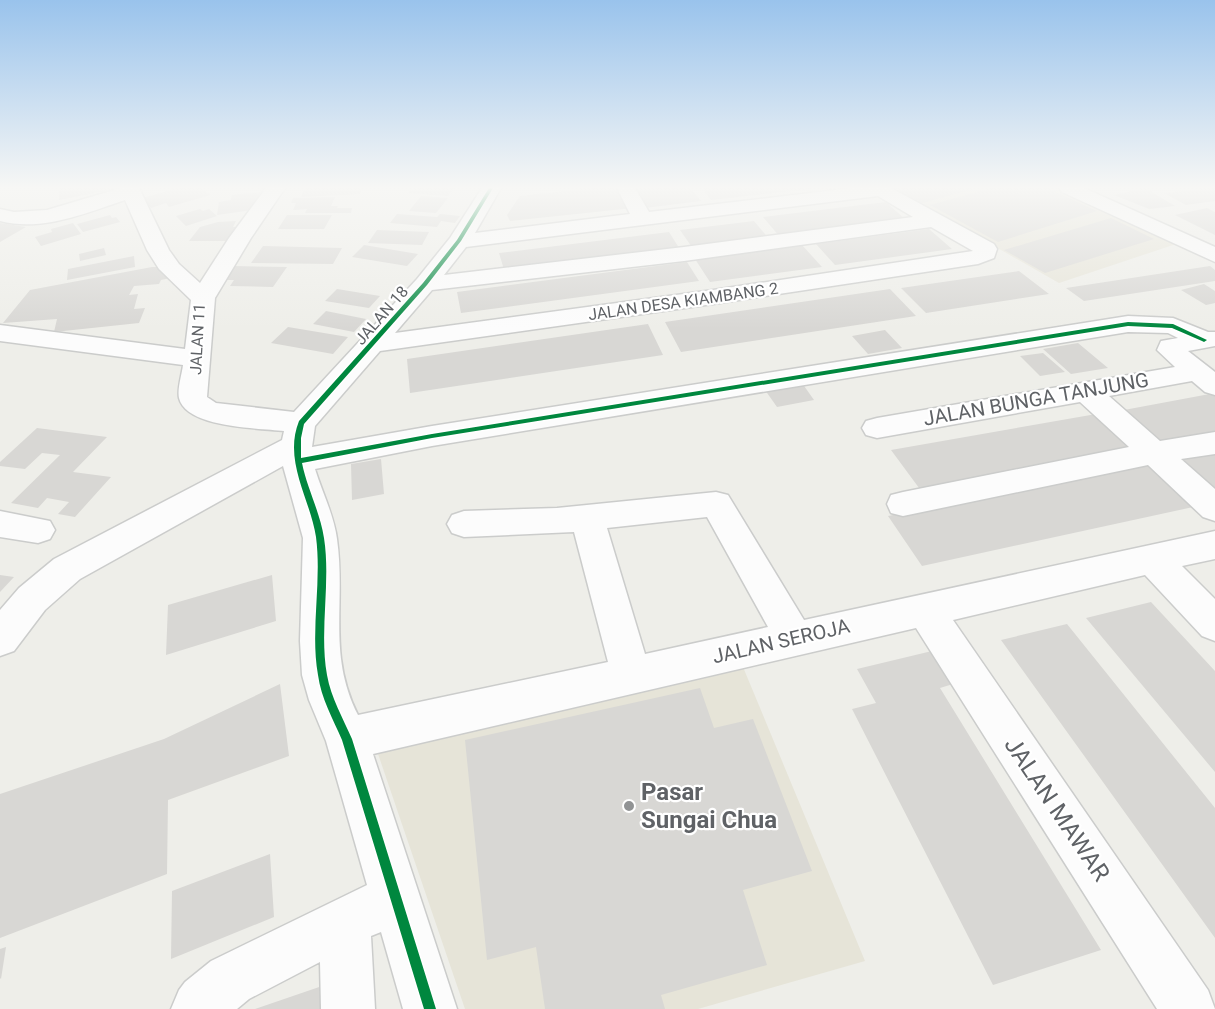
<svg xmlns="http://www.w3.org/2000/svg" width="1215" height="1009" font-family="Roboto,sans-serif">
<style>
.commercial{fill:#e6e4d8}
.building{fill:#d8d7d4}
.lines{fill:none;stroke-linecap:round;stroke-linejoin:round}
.minor-casing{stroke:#cbcccb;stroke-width:3}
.minor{fill:#fcfcfc;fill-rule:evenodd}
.cycleway-casing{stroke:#fff;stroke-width:3}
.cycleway{fill:#00873e;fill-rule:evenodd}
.poi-dot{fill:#919394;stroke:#fff;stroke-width:2}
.labels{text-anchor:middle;stroke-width:4.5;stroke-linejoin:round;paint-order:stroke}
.far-street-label{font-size:16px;fill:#5f6266;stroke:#fff}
.street-label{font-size:20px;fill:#5f6266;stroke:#fff}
.near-poi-label{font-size:24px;font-weight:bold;fill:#5f6266;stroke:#fff;text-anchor:start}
.near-street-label{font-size:24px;fill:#5f6266;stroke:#fff}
</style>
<rect width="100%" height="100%" fill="#eeeee9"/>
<!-- commercial -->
<path class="commercial" d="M892 188H1059L1179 243 1059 283Z
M743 667 865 961 698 1009H465L376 748Z"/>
<!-- building -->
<path class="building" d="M59 188H110V190L59 200Z
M179 188H202L210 195 169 207 166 203 151 208 142 198Z
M305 188H362L360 194 301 197Z
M413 188H454L448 196 408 193Z
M592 188H622L633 208 510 221 507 215 520 196Z
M657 188H690L701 201 645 208 634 190Z
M702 188H809V189L711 200Z
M894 188H977L922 203Z
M991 188H1047L1097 211 998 242 930 205Z
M1145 188 1175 206 1149 209 1114 195Z
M1215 188V201L1186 205 1164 193Z
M260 192 259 209 217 215 219 202 231 200 232 195Z
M421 196 448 198 436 213 409 211Z
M335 197 331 206H338L337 208H352L351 213H305L307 209 293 210 296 203H291L293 198Z
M886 202 907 221 780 237 763 217Z
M1207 208 1215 212V235L1175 215Z
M200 209 203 211 209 209 217 216 186 226 176 216Z
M397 214 437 217 440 214 460 216 455 223 441 221 437 227 390 223Z
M110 215 112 218 116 217 120 222 83 232 77 224Z
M287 215H332L324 229H278Z
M1111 218 1154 239 1045 273 1004 250Z
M236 221 233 227H246L228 241H189L200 227 218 222Z
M754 221 770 240 694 250 680 230Z
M0 223 26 227 0 242Z
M73 223 81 234 41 246 35 237 52 232 51 229Z
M929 229 952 249 835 265 816 244Z
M377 230 429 232 422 245 368 243Z
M669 232 681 251 505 273 499 253Z
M364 245 418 254 407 266 352 257Z
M802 245 822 267 710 282 695 259Z
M263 246 342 248 333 264 251 263Z
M104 248 106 255 80 261 79 254Z
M134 256 135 267 67 280 68 269Z
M687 262 699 281 461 313 457 292Z
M234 266 287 267 273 287 230 286 234 280H223Z
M1210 266 1215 270V281L1084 301 1066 288Z
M152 267H166L175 277 161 280 159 284 134 286 129 295 138 294 134 309 145 308 139 323 54 332 57 319 3 323 30 290Z
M1019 271 1049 294 926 313 901 288Z
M1204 284 1215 291V303L1206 305 1181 290Z
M337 289 380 296 369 308 325 301Z
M890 289 916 316 681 352 665 322Z
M326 311 366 319 354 332 313 324Z
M648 324 663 355 410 393 407 359Z
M288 327 348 337 333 354 271 343Z
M885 330 902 348 868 354 852 336Z
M1078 343 1108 368 1071 374 1043 349Z
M1043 353 1065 372 1040 376 1020 356Z
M802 383 814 400 777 407 765 390Z
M1215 393V438L1167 447 1124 410Z
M1102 413 1143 451 922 492 891 450Z
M37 428 107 437 73 472 111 477 75 517 58 514 69 502 47 498 38 508 11 503 60 455 42 453 25 469 0 466V462Z
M1215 452V489L1181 459Z
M381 459 384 494 352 500 351 464Z
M1159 461 1207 504 922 566 888 516Z
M0 575 14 577 0 592Z
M272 575 276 621 166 655 168 605Z
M1151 602 1215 671V772L1086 618Z
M1067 624 1215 808V938L1001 640Z
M932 651 953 684 940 688 1101 950 993 985 852 709 876 703 857 669Z
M280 684 289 756 168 800 167 874 0 938V794L164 739Z
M700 688 714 728 753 719 812 871 743 890 767 965 661 995 665 1009H545L536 947 487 960 465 740Z
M270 854 274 917 171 959 172 891Z
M6 947 1 979 0 978V949Z
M325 985 326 1009H255Z"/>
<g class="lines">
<defs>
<path id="minor" d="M121 188H139L169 250 179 264 200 283 229 238 266 188H285L251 238 215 298 207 397 216 403 294 412 417 279 450 238 482 188H501L475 233 630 214 617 188H635L649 212 852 188H891L994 244 997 249 994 258 978 264 713 304 380 351 315 426 312 447 432 426 1128 316 1173 318 1208 332H1215V346L1188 351 1215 372V395L1205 392 1192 381 1109 396 1160 441 1215 432V454L1181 459 1215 489V521L1203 517 1148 465 903 516 891 513 887 504 891 495 903 492 1129 447 1080 402 877 438 866 435 862 428 866 421 877 418 1175 367 1157 350 1161 341 1178 338 1168 333 1128 332 432 446 315 469C322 492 334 515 337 539 346 603 327 654 358 715L608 662 574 532 464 537 452 533 447 524 452 515 464 511 557 508 716 492 728 495 804 620 1215 531V559L1182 566 1215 599V641L1202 636 1145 575 953 620 1208 990 1215 1009H1157L916 628 373 754 457 1009H403L381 932 371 936 375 1009H321L320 962 249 999 237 1009H171L179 990 185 982 211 961 367 885 326 741 309 700 302 675 300 641 303 538 283 466 80 579 45 610 14 651 0 656V610L19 588 54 559 282 440 284 431C258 428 186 428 179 398 177 389 182 374 183 365L0 341V325L185 349 191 300 159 269 147 250 125 200C86 213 42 232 0 221V209L14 212 47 210ZM878 196 913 217 684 247 444 275 466 247ZM931 227 973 251 713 290 395 333 432 290 684 261ZM707 517 768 627 645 654 607 528Z
M1059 188H1084L1215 247V262L1062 192Z
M0 511 50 521 55 530 50 539 38 543 0 537Z"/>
</defs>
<!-- minor casing -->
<use href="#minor" class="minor-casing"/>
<!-- minor -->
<use href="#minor" class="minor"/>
<defs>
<path id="cycleway" d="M489 188H493L461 241 427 285 304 424 301 438V458L432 434 1128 322 1173 324 1207 340 1204 342 1202 341 1172 328 1128 326 432 438 302 463C307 488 320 512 324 538 331 583 319 630 327 675 331 698 343 718 352 739L436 1009H424L342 740C333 719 321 698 318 675 310 630 322 583 316 537 310 498 283 461 299 421L423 283 457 240Z"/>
</defs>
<!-- cycleway casing -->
<use href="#cycleway" class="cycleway-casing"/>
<!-- cycleway -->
<use href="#cycleway" class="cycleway"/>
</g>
<!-- sky -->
<linearGradient id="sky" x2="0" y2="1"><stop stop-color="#99c3ec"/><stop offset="0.57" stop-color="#f7f7f5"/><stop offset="1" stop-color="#f7f7f5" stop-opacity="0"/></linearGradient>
<rect width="1215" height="329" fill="url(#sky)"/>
<!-- markers -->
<circle class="poi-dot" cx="629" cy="806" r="6"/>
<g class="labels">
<!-- far-street labels -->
<g class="far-street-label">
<text transform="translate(683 301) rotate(-8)" y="6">JALAN DESA KIAMBANG 2</text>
<text transform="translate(381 315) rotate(-49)" y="6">JALAN 18</text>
<text transform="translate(197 339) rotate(-87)" y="6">JALAN 11</text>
</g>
<!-- street labels -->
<g class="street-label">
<text transform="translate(1036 399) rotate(-10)" y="7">JALAN BUNGA TANJUNG</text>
<text transform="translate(781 641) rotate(-13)" y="7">JALAN SEROJA</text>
</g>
<!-- near-poi labels -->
<g class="near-poi-label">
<text x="641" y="800">Pasar<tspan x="641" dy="28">Sungai Chua</tspan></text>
</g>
<!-- near-street labels -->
<g class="near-street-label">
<text transform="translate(1057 809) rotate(56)" y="8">JALAN MAWAR</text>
</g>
</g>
</svg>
